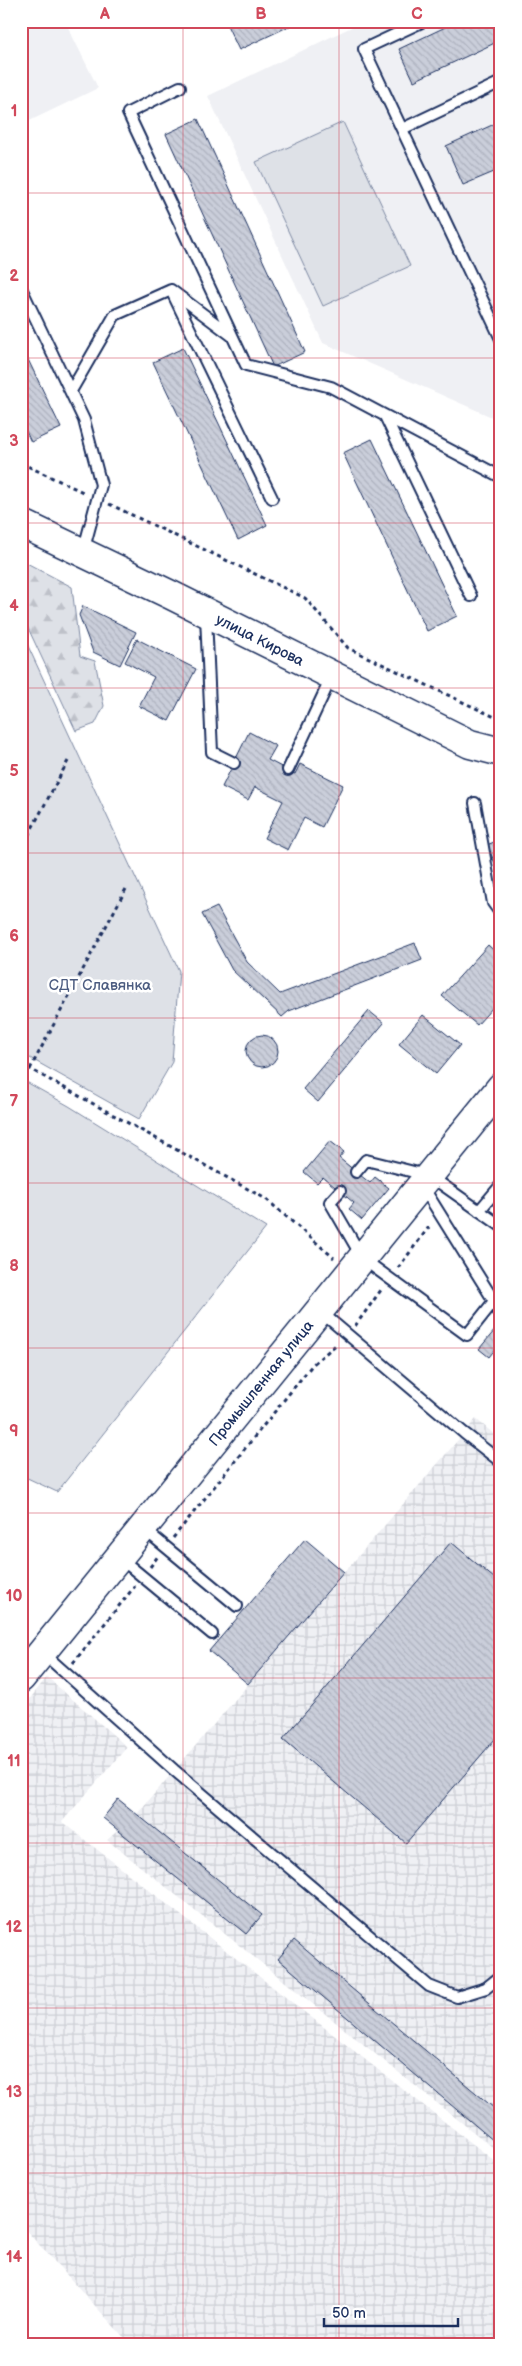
<svg xmlns="http://www.w3.org/2000/svg" width="522" height="2366" font-family="'Balsamiq Sans',sans-serif">
<style>
.built{fill:#eff0f4}
.industrial{fill:url(#industrial-grid)}
.forest{fill:url(#forest-firs);stroke:#7c88a2}
.garden{fill:#dee1e7;stroke:#7c88a2}
.building{fill:url(#building-back-hatch);stroke:#1b2f5e}
.lines{fill:none;stroke-linecap:round;stroke-linejoin:round}
.lane-casing{stroke:#1b2f5e;stroke-width:14}
.secondary-casing{stroke:#1b2f5e;stroke-width:31}
.path{stroke:#1b2f5e;stroke-width:3;stroke-dasharray:4 4;stroke-linecap:butt}
.lane{stroke:#fff;stroke-width:10}
.secondary{stroke:#fff;stroke-width:28}
.grid{fill:none;stroke:#d1495b;stroke-width:1;stroke-opacity:0.55}
.labels{text-anchor:middle;stroke-width:5;stroke-linejoin:round;paint-order:stroke}
.street-label{font-size:15px;fill:#1b2f5e;stroke:#fff}
.park-label{font-size:15px;fill:#4c5c80;stroke:#fff}
.neatline{fill:none;stroke:#d1495b;stroke-width:2}
.grid-label{font-size:16px;text-anchor:middle;font-weight:bold;fill:#d1495b}
</style>
<defs>
<pattern id="industrial-grid" width="8" height="8" patternUnits="userSpaceOnUse" patternTransform="scale(1.25)"><rect width="8" height="8" fill="#eff0f4"/><path d="M0 4h8M4 0v8" fill="none" stroke="#ccced4"/></pattern>
<pattern id="forest-firs" width="22" height="20" patternUnits="userSpaceOnUse" patternTransform="scale(1.25)"><rect width="22" height="20" fill="#dee1e7"/><path d="M5 1l3.5 6h-7zM16 11l3.5 6h-7z" fill="#bec1c9"/></pattern>
<pattern id="building-back-hatch" width="6" height="6" patternUnits="userSpaceOnUse" patternTransform="scale(1.25)"><rect width="6" height="6" fill="#caceda"/><path d="M-1 5l2 2M0 0l6 6M5-1l2 2" fill="none" stroke="#adb1be"/></pattern>
</defs>
<rect width="100%" height="100%" fill="#fff"/>
<filter id="ink" filterUnits="userSpaceOnUse"><feTurbulence type="fractalNoise" baseFrequency=".02" numOctaves="2"/><feDisplacementMap in="SourceGraphic" scale="10" xChannelSelector="R" yChannelSelector="G"/><feConvolveMatrix kernelMatrix="1 2 1 2 8 2 1 2 1" color-interpolation-filters="sRGB"/></filter>
<g filter="url(#ink)">
<!-- built -->
<path class="built" d="M21 21H65L98 88 21 125Z
M364 21H501V421L323 343 208 96Z"/>
<!-- industrial -->
<path class="industrial" d="M476 1419 501 1440V2154L107 1840 137 1814Z
M47 1677 127 1747 62 1822 501 2166V2337L494 2345H131L21 2225V1710Z"/>
<!-- forest -->
<path class="forest" d="M21 560 72 587 80 656 95 661 104 706 95 724 76 731 21 613Z"/>
<!-- garden -->
<path class="garden" d="M343 122 410 266 323 306 256 162Z
M21 631 179 971 172 1062 139 1119 21 1053Z
M21 1079 69 1106 266 1228 57 1492 21 1475Z"/>
<!-- building -->
<path class="building" d="M225 21H300L239 50Z
M458 21H501V40L414 81 399 49Z
M198 119 305 352 273 367 166 134Z
M501 121V169L463 185 446 146Z
M21 345 61 428 31 442 21 421Z
M183 348 267 525 238 540 153 362Z
M372 439 457 616 427 631 343 453Z
M83 606 136 632 120 665 93 652 79 615Z
M137 639 196 669 169 721 139 706 154 677 125 662Z
M249 732 276 746 268 760 295 774 300 764 343 785 322 827 304 818 288 850 264 838 283 801 255 787 248 800 222 787Z
M501 839V877L487 845Z
M217 907 247 962 280 994 415 943 422 960 289 1011 282 1017 232 970 202 914Z
M488 945 501 957V998L477 1025 442 996Z
M369 1011 384 1023 318 1102 303 1089Z
M423 1015 460 1045 436 1074 399 1044Z
M246 1051a16 16 0 1 1 32 0a16 16 0 1 1-32 0Z
M330 1141 344 1152 339 1158 370 1183 375 1177 389 1188 362 1220 349 1209 354 1203 323 1177 317 1183 304 1172Z
M501 1323V1342L489 1357 479 1349Z
M305 1539 344 1572 248 1684 209 1651Z
M451 1542 501 1584V1732L406 1843 283 1739Z
M118 1799 262 1915 246 1934 103 1818Z
M294 1940 501 2114V2147L278 1959Z"/>
<g class="lines">
<defs>
<path id="lane" d="M424 21 364 49 501 339
M180 87 128 113 246 365 331 387 501 477
M402 129 501 82
M21 288 84 420 101 485 83 552
M171 290 272 498
M71 391 115 315 171 290 231 335
M385 416 471 596
M206 616 212 752 234 763
M288 770 332 676
M475 803 493 903 501 914
M356 1172 366 1160 430 1176 501 1226
M340 1191 330 1202 363 1259 467 1335 494 1301 423 1187
M479 1211 501 1185
M321 1312 464 1433 501 1462
M144 1529 237 1606
M120 1558 212 1634
M43 1653 174 1770 429 1986 457 1997 486 1988 501 1976"/>
<path id="secondary" d="M21 523 171 595 470 744 501 752
M21 1678 501 1087"/>
</defs>
<!-- lane casing -->
<use href="#lane" class="lane-casing"/>
<!-- secondary casing -->
<use href="#secondary" class="secondary-casing"/>
<!-- path -->
<path class="path" d="M21 463 85 493
M109 504 305 598 348 648 501 720
M21 849 68 761
M21 1064 266 1199 334 1258
M30 1069 127 887
M398 1268 429 1227
M355 1326 381 1290
M173 1538 313 1364 338 1343
M150 1567 158 1556
M73 1663 135 1586"/>
<!-- lane -->
<use href="#lane" class="lane"/>
<!-- secondary -->
<use href="#secondary" class="secondary"/>
</g>
</g>
<!-- grid -->
<path class="grid" d="M183 21V2345M339 21V2345M21 193H501M21 358H501M21 523H501M21 688H501M21 853H501M21 1018H501M21 1183H501M21 1348H501M21 1513H501M21 1678H501M21 1843H501M21 2008H501M21 2173H501"/>
<g class="labels">
<!-- street labels -->
<g class="street-label">
<text transform="translate(260 640) rotate(27)" y="5">улица Кирова</text>
<text transform="translate(261 1383) rotate(-51)" y="5">Промышленная улица</text>
</g>
<!-- park labels -->
<g class="park-label">
<text x="100" y="990">СДТ Славянка</text>
</g>
</g>
<!-- margin -->
<rect width="522" height="2366" fill="none" stroke="#fff" stroke-width="55"/>
<!-- scale -->
<path d="M324 2318v8h134v-8" fill="none" stroke="#1b2f5e" stroke-width="2.5"/>
<text x="332" y="2318" font-size="15" fill="#1b2f5e" stroke="#ffffff" stroke-width="4" paint-order="stroke">50 m</text>
<rect x="28" y="28" width="466" height="2310" class="neatline"/>
<g class="grid-label">
<text x="105" y="19">A</text>
<text x="261" y="19">B</text>
<text x="417" y="19">C</text>
<text x="14" y="116">1</text>
<text x="14" y="281">2</text>
<text x="14" y="446">3</text>
<text x="14" y="611">4</text>
<text x="14" y="776">5</text>
<text x="14" y="941">6</text>
<text x="14" y="1106">7</text>
<text x="14" y="1271">8</text>
<text x="14" y="1436">9</text>
<text x="14" y="1601">10</text>
<text x="14" y="1766">11</text>
<text x="14" y="1932">12</text>
<text x="14" y="2097">13</text>
<text x="14" y="2262">14</text>
</g>
</svg>
